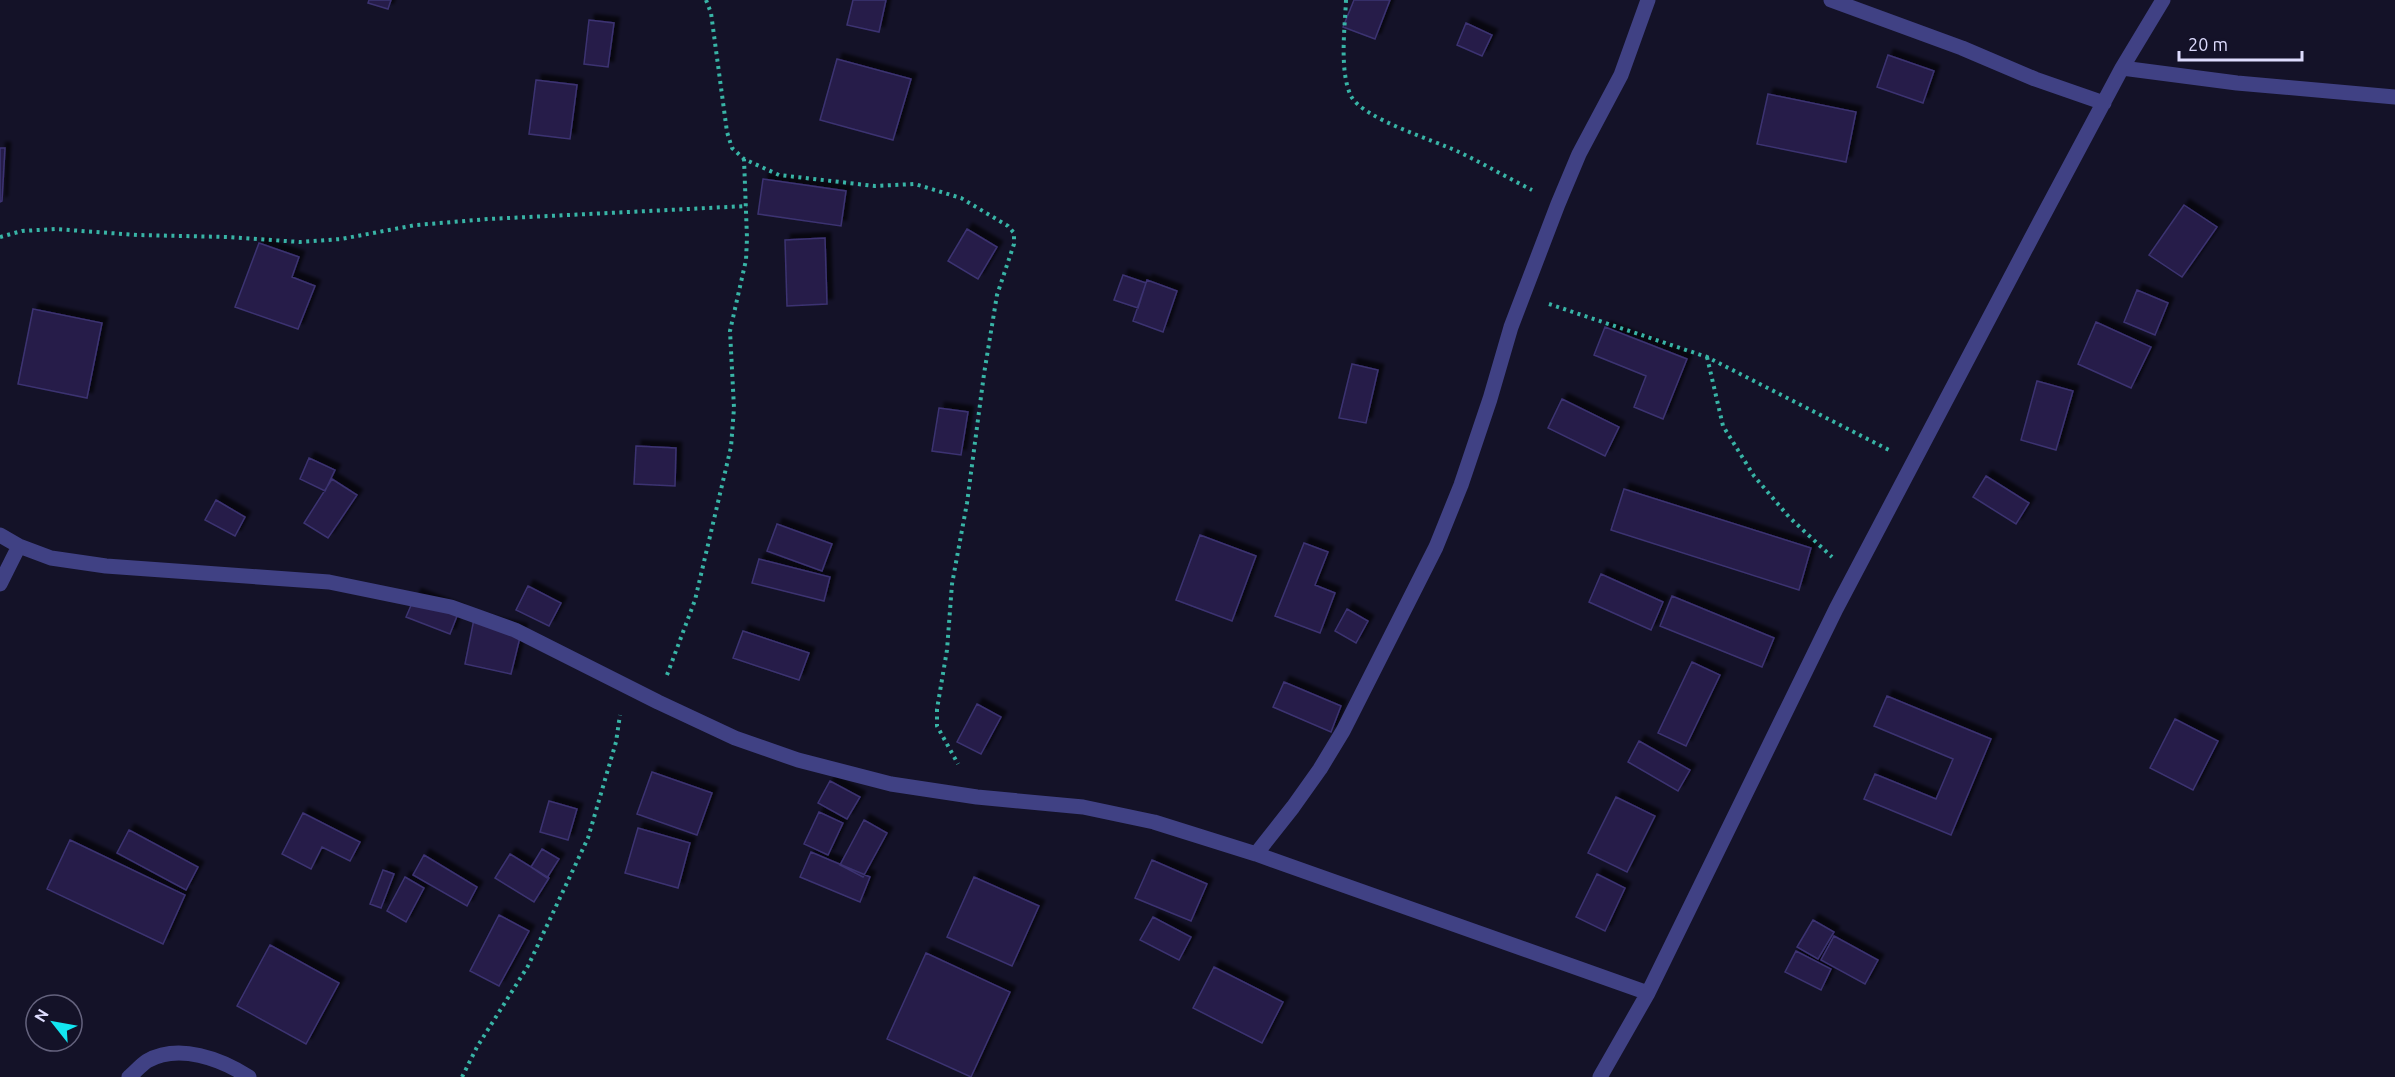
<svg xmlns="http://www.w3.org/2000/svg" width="2395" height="1077" font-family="Ubuntu,sans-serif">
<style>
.building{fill:#251f48;stroke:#3c3372;stroke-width:1.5;filter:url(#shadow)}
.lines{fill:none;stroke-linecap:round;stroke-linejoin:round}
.path{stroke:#38b4a6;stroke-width:4;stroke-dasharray:3 4.5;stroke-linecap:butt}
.street{stroke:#404184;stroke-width:15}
</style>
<defs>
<filter id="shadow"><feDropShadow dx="5.5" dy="-5.5" stdDeviation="1.5" flood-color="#0009"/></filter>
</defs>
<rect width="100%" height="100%" fill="#141228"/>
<!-- building -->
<path class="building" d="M369 0H391L388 9 368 3Z
M853 0H886L879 32 847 25Z
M1354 0H1390L1375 39 1343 27Z
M589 20 614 23 608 67 584 64Z
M1466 23 1492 35 1482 56 1457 45Z
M1888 55 1934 71 1923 103 1877 87Z
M837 59 911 79 893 140 820 120Z
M536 80 577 85 570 139 529 134Z
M1768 94 1856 112 1846 162 1757 144Z
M0 148H5L2 201 0 202Z
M763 179 846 191 841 226 758 214Z
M2184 205 2217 227 2182 277 2149 255Z
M967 229 997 247 978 279 948 261Z
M825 238 827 304 787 306 785 240Z
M259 243 299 257 292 277 315 286 298 329 235 307Z
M1123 275 1146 283 1138 308 1114 300Z
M1147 280 1177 291 1163 332 1133 321Z
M2137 290 2168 303 2155 335 2124 322Z
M33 309 102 323 87 398 18 384Z
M2096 322 2151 347 2131 388 2078 364Z
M1605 327 1687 359 1663 419 1634 407 1646 376 1594 355Z
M1352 364 1378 370 1366 423 1339 418Z
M2037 381 2073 391 2056 450 2021 440Z
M1562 399 1619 427 1605 456 1548 428Z
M939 408 968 412 961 455 932 451Z
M636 446 676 448 675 486 634 484Z
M309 458 335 470 325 491 300 479Z
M1986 476 2029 503 2016 524 1973 497Z
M332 479 357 495 328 538 304 523Z
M1624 489 1811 548 1799 590 1611 530Z
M216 500 245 517 235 536 205 520Z
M777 524 832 544 822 571 767 551Z
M1200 535 1256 556 1232 621 1176 600Z
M1304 543 1328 552 1315 585 1335 593 1320 633 1275 616Z
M759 559 830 577 824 601 752 583Z
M1601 574 1663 602 1651 630 1589 602Z
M528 586 561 603 549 626 516 610Z
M416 594 459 611 450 634 406 617Z
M1672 596 1774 638 1762 667 1660 626Z
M1347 609 1368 621 1356 643 1335 631Z
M474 619 522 629 511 674 465 664Z
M743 631 809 653 799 680 733 658Z
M1692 662 1720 675 1686 746 1658 733Z
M1284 682 1341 706 1331 732 1273 707Z
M1887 696 1991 739 1951 835 1864 799 1875 774 1936 799 1953 759 1874 726Z
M977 704 1001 717 981 754 957 742Z
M2175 719 2218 741 2193 790 2150 768Z
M1639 741 1690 770 1678 791 1628 762Z
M652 772 712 793 697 835 637 814Z
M830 781 860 797 847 819 818 803Z
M1616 797 1655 816 1627 872 1588 853Z
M549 801 577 809 568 840 540 832Z
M819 812 843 823 828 855 804 844Z
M303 813 360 842 350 861 322 847 311 869 282 854Z
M864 820 887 833 863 877 840 865Z
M638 828 690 843 678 888 625 873Z
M129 830 198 867 186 890 117 853Z
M70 840 185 895 163 944 47 889Z
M542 849 559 859 547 878 531 867Z
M811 852 870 877 860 902 800 877Z
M510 854 549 878 534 902 495 878Z
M424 855 477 887 467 906 413 875Z
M1152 860 1207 884 1191 921 1135 898Z
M383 870 394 874 381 908 370 904Z
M1597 874 1625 888 1605 931 1576 917Z
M405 877 424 888 406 922 387 911Z
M974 877 1039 906 1012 966 947 937Z
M499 915 529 931 499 986 470 971Z
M1153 917 1191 937 1179 960 1140 940Z
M1813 920 1834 932 1818 959 1797 947Z
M1834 936 1878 960 1865 984 1821 960Z
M270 945 339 983 306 1044 237 1006Z
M1796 951 1831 969 1821 990 1785 972Z
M926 953 1010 992 971 1077 887 1039Z
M1214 967 1283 1002 1262 1043 1193 1008Z"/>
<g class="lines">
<!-- path -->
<path class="path" d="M706 0 711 13 727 132 732 148 744 159 779 175 875 186 915 184 961 198 1008 226 1014 233V244L997 295 984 374 967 503 952 584 947 650 937 709V726L958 764
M1346 0C1345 27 1339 71 1351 96 1363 119 1434 140 1459 152 1484 164 1508 178 1532 190
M0 237 22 231 55 229 137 235 227 237 300 242 341 239 416 225 489 219 747 206
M1549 304 1707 357 1889 450
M1707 357 1723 426 1754 476 1789 517 1832 557
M667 675 695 600 731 447 734 408 730 331 746 260 747 238 744 159
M462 1077 477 1047 528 966 588 838 616 742 620 715"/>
<!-- street -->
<path class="street" d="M1831 0 1962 48 2035 79 2104 103
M2122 68 2237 83 2395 97
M0 535 19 546 51 558 106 566 329 582 451 607 515 630 658 702 735 738 798 760 891 784 977 797 1083 807 1154 822 1256 854 1648 993
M0 584 19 546
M1256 854 1293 807 1320 769 1343 731 1436 547 1461 485 1490 399 1511 327 1558 204 1579 154 1621 75 1648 0
M129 1077C135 1072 141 1065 147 1061 179 1043 221 1059 249 1077
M1600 1077 1648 993 1836 609 2034 233 2122 68 2163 0"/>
</g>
<!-- north arrow -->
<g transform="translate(54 1023) rotate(301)"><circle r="28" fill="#141228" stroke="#64627d" stroke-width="1.5"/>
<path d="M0-4.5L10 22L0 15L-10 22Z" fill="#13e6f1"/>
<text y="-9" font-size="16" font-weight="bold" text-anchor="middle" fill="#dddbfd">N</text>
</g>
<!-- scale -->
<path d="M2179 51v9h123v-9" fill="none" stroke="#dddbfd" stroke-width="3"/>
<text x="2188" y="51" font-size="18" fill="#dddbfd" stroke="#141228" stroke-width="4.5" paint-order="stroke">20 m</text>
</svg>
